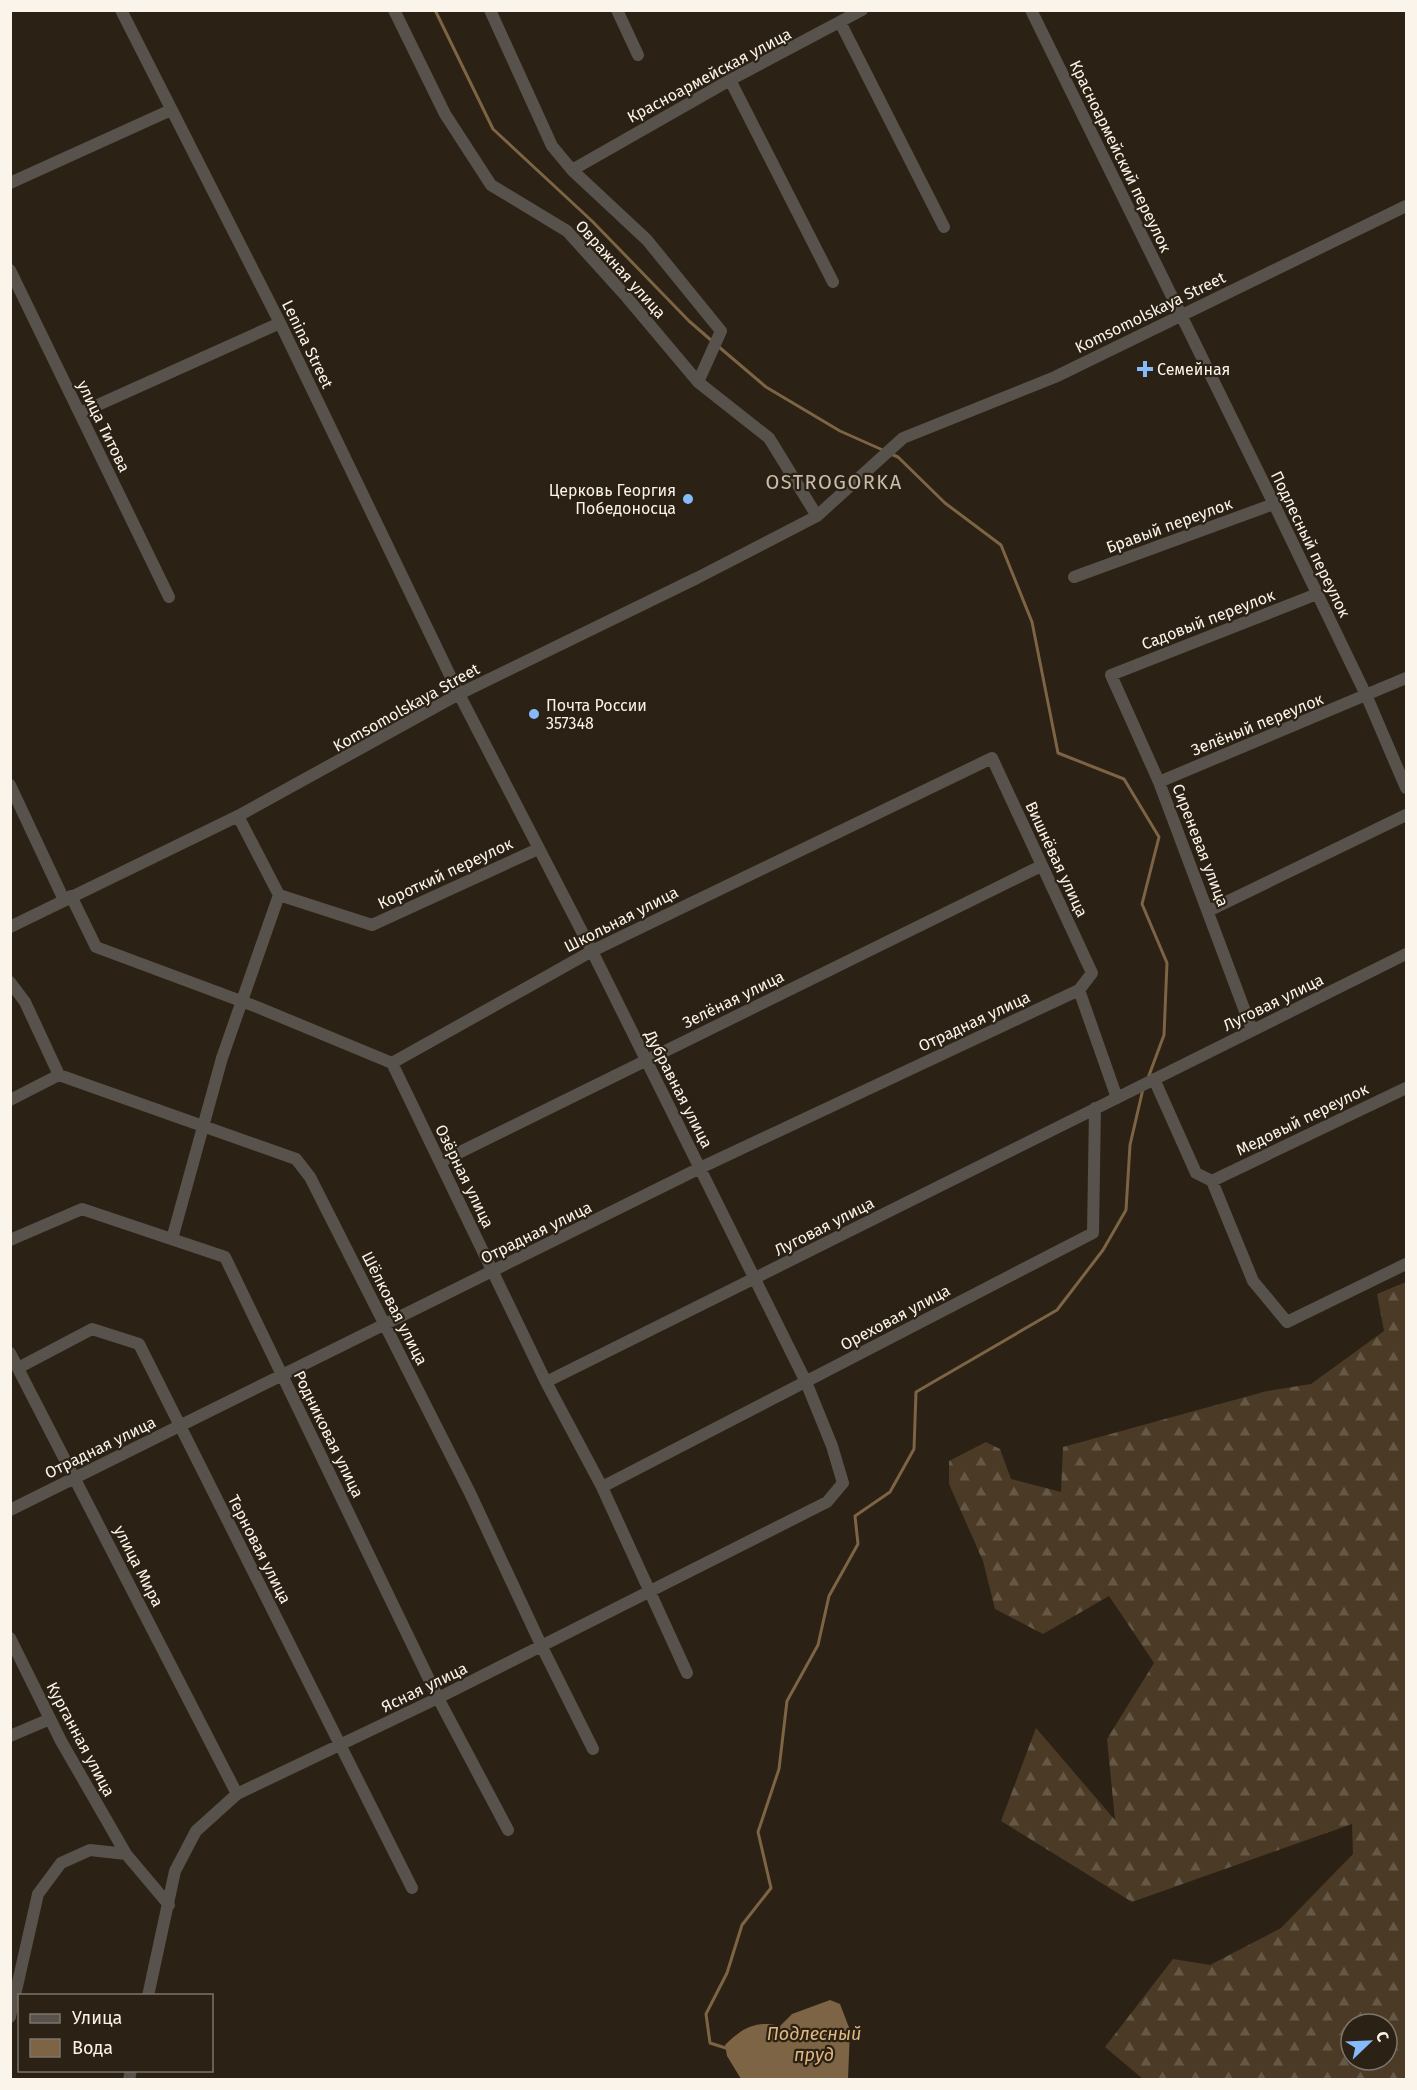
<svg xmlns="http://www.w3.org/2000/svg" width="1417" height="2090" font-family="'Fira Sans',sans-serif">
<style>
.forest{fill:url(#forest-firs);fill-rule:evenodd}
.water{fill:#7c6444}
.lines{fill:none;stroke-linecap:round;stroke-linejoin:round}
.stream{stroke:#7c6444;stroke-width:3}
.street{stroke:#57524b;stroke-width:12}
.poi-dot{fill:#86bbfb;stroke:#2b2114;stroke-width:2}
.labels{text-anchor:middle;stroke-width:4.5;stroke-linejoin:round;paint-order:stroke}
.street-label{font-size:16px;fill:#fbf4eb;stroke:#2b2114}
.poi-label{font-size:16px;fill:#fbf4eb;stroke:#2b2114;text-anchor:start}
.water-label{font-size:18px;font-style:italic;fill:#e1b881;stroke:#2b2114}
.quarter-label{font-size:20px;letter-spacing:1.5px;fill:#cabcab;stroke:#2b2114}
</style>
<defs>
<pattern id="forest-firs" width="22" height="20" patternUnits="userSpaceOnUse" patternTransform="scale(1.5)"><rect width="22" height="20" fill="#4b3b26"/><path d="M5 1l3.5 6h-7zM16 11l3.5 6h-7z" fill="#665846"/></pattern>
</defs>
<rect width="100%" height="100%" fill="#2b2114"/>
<!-- forest -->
<path class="forest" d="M1406 1282V2079H1143L1105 2047 1173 1959 1210 1965 1281 1928 1353 1854 1352 1824 1132 1902 1001 1821 1036 1728 1115 1820 1107 1739 1154 1663 1109 1596 1043 1634 995 1609 983 1561 949 1484V1461L986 1442 1000 1449 1011 1479 1061 1492 1063 1447 1267 1391 1311 1384 1384 1331 1377 1294ZM1351 2024H1387V2060H1351Z"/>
<!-- water -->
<path class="water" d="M830 2000 840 2004 850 2030 848 2079H741L727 2056 725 2045C742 2028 756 2020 780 2026L792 2014Z"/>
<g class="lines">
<!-- stream -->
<path class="stream" d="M435 10 493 129 592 221 689 321 712 341
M719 347 766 387 840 431 885 451
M891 454 898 457 945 503 1001 545 1032 622 1058 753 1124 779 1159 837 1142 904 1167 963 1164 1035 1148 1078
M729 2049 710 2043 706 2014 727 1973 742 1925 771 1888 758 1832 779 1769 787 1701 818 1645 829 1596 858 1544 855 1516 890 1492 914 1449 916 1392 1057 1310 1103 1250 1126 1210 1130 1145 1143 1089"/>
<!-- street -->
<path class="street" d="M121 10 280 323 459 694 592 951 806 1382 832 1446 843 1483 827 1502 438 1698 237 1794 196 1831 175 1871 148 1996
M394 10 445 114 491 185 567 231 624 294 698 382 769 438 817 516
M490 10 552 146 572 170 647 240 721 331 698 382
M617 10 638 55
M1031 10 1274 504 1367 697 1406 788
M841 24 944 227
M730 80 833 282
M572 170 730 80 862 10
M10 183 171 110
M10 270 169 597
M80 413 280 323
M1074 577 1274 504
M1159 782 1406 678
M10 785 64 900
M238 816 279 895 372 925 538 849
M71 896 96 947 257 1007 392 1063 546 1382 602 1487 687 1673
M1208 911 1406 815
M10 927 238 816 459 694 697 578 817 516 903 438 1055 377 1406 206
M10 982 25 1002 59 1075
M1252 1030 1159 782 1111 675 1317 594
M392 1063 592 951 992 758 1092 973 1079 990 1117 1098
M1154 1079 1196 1173 1212 1181 1253 1281 1287 1322 1406 1264
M10 1100 59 1075 296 1159 310 1177 470 1493 542 1647 593 1749
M440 1162 1041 866
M1212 1181 1406 1088
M172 1239 222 1058 279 895
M10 1240 82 1209 225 1257 438 1698 508 1830
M10 1353 237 1794
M18 1368 92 1329 139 1344 412 1888
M546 1382 1406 954
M602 1487 1093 1233 1095 1108
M10 1510 700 1168 1079 990
M10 1638 61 1741 126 1854 169 1905
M10 1736 50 1719
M10 2017 38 1894 61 1863 90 1850 126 1854
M129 2080 131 2070"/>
</g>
<!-- markers -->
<g class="poi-dot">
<path d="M1142 360h6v6h6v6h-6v6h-6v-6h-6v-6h6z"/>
<circle cx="688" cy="499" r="6"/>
<circle cx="534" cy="714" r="6"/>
</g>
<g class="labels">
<!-- street labels -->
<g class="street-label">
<text transform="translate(709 75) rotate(-28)" y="6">Красноармейская улица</text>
<text transform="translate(1121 156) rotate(64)" y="6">Красноармейский переулок</text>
<text transform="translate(621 269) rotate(48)" y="6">Овражная улица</text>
<text transform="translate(1150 312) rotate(-26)" y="6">Komsomolskaya Street</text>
<text transform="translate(308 344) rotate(64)" y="6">Lenina Street</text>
<text transform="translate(104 426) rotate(64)" y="6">улица Титова</text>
<text transform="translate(1169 525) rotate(-20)" y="6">Бравый переулок</text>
<text transform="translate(1311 544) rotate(64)" y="6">Подлесный переулок</text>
<text transform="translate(1208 619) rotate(-21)" y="6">Садовый переулок</text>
<text transform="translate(406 707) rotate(-29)" y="6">Komsomolskaya Street</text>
<text transform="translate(1257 724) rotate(-22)" y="6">Зелёный переулок</text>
<text transform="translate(1201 845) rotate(69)" y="6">Сиреневая улица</text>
<text transform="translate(1057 859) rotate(65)" y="6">Вишнёвая улица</text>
<text transform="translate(445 873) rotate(-25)" y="6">Короткий переулок</text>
<text transform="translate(621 919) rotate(-27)" y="6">Школьная улица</text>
<text transform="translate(733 999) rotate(-26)" y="6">Зелёная улица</text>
<text transform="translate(1273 1002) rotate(-26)" y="6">Луговая улица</text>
<text transform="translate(974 1021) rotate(-25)" y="6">Отрадная улица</text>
<text transform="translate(679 1089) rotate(63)" y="6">Дубравная улица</text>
<text transform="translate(1302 1119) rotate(-26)" y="6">Медовый переулок</text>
<text transform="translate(465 1176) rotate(64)" y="6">Озёрная улица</text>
<text transform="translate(824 1226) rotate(-27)" y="6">Луговая улица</text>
<text transform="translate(536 1232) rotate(-26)" y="6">Отрадная улица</text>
<text transform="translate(395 1308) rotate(63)" y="6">Шёлковая улица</text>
<text transform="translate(895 1317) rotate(-28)" y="6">Ореховая улица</text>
<text transform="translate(329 1434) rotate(64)" y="6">Родниковая улица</text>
<text transform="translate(100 1447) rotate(-26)" y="6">Отрадная улица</text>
<text transform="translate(260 1549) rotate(63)" y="6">Терновая улица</text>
<text transform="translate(139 1566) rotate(63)" y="6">улица Мира</text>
<text transform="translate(424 1687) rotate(-26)" y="6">Ясная улица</text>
<text transform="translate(81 1739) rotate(62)" y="6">Курганная улица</text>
</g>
<!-- poi labels -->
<g class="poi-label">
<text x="1157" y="375">Семейная</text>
<text x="676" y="496" text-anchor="end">Церковь Георгия<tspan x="676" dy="18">Победоносца</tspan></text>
<text x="546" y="711">Почта России<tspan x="546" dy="18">357348</tspan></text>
</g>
<!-- water labels -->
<g class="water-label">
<text x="814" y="2040">Подлесный<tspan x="814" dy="21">пруд</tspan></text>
</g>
<!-- quarter labels -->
<g class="quarter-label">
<text x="834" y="489">OSTROGORKA</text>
</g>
</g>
<!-- border -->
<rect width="1417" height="2090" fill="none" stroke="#fbf4eb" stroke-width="24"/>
<!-- legend -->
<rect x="18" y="1994" width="195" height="78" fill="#2b2114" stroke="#7e756a" stroke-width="1.5"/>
<rect x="30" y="2014" width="30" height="9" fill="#57524b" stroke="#7e756a" stroke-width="1.5"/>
<text x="72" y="2024" font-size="18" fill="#fbf4eb">Улица</text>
<rect x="30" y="2039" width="30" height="18" fill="#7c6444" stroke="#7e756a" stroke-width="1.5"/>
<text x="72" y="2054" font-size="18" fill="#fbf4eb">Вода</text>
<!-- north arrow -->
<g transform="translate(1369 2042) rotate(67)"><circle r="28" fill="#2b2114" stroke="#7e756a" stroke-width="1.5"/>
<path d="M0-4.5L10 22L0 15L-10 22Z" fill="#86bbfb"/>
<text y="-9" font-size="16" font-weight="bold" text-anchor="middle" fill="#fbf4eb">С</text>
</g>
</svg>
